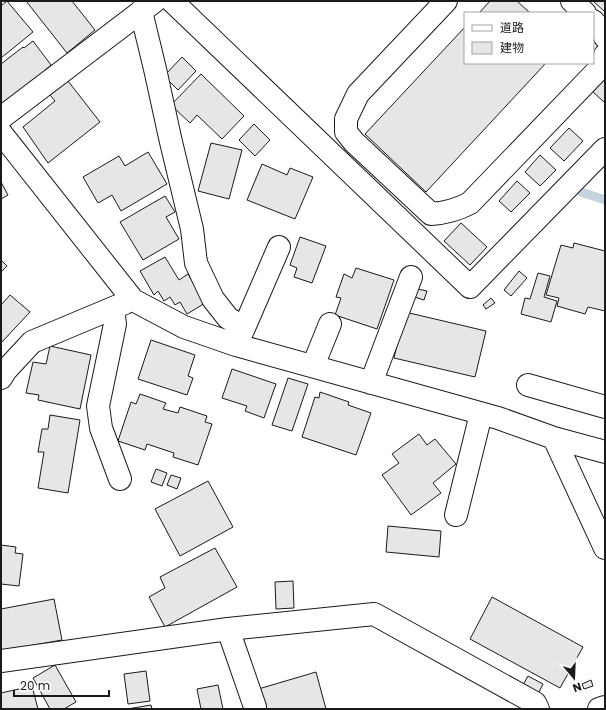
<svg xmlns="http://www.w3.org/2000/svg" width="606" height="710" font-family="Poppins,'Noto Sans JP',sans-serif">
<style>
.lines{fill:none;stroke-linecap:round;stroke-linejoin:round}
.stream{stroke:#c6d2dc;stroke-width:9}
.building{fill:#e6e6e6;stroke:#1a1a1a}
.minor-casing{stroke:#1a1a1a;stroke-width:24}
.minor{stroke:#fff;stroke-width:22}
</style>
<rect width="100%" height="100%" fill="#fff"/>
<g class="lines">
<!-- stream -->
<path class="stream" d="M581 192 605 200"/>
</g>
<!-- building -->
<path class="building" d="M7 1 33 32 1 58V6Z
M26 1H72L95 30 67 53Z
M490 1H517L530 13H479Z
M593 1H605V12Z
M465 27V63H546L426 192 365 134Z
M33 41 51 65 43 72 45 75 1 110V64L23 47 24 48Z
M182 57 196 71 178 90 164 76Z
M201 74 244 116 222 139 197 115 190 123 171 105Z
M605 77V103L592 91Z
M68 81 100 122 48 163 23 127 55 101 50 95Z
M254 124 270 140 255 156 239 140Z
M569 128 583 141 564 161 550 148Z
M211 143 242 150 229 199 198 191Z
M148 152 167 184 121 211 112 195 98 203 83 177 119 156 125 166Z
M540 155 556 170 540 186 525 172Z
M262 164 287 175 290 168 313 177 295 219 247 200Z
M517 181 530 193 511 212 499 201Z
M1 182 8 195 1 199Z
M165 196 175 212 166 217 179 239 143 260 120 222Z
M461 223 487 247 470 265 444 241Z
M300 237 326 246 312 283 294 277 297 268 290 265Z
M574 243 605 251V311L588 307 585 314 557 306 559 298 546 295 561 245 573 248Z
M165 257 179 280 188 274 205 303 187 314 180 302 175 305 170 297 164 301 158 291 154 295 140 271Z
M1 260 7 266 1 272Z
M356 268 394 280 377 329 335 315 341 298 336 297 344 274 352 278Z
M519 271 527 278 511 296 504 290Z
M538 273 550 276 544 297 557 301 551 322 521 314 525 298 530 299Z
M413 288 427 291 424 300 411 296Z
M10 295 30 312 1 343V305Z
M491 298 495 303 486 309 483 305Z
M405 312 486 331 475 377 394 358Z
M151 340 195 355 188 376 193 378 187 395 138 379Z
M50 346 91 355 80 409 38 400 39 395 26 393 33 362 46 364Z
M232 369 276 384 264 418 245 411 247 406 222 398Z
M288 378 308 384 292 431 272 425Z
M320 392 349 402 348 405 371 413 356 455 302 437 315 397 319 398Z
M140 394 166 403 163 409 178 413 180 407 207 416 205 422 212 424 198 465 173 457 174 453 147 444 145 450 118 441 131 402 136 404Z
M50 415 80 420 68 493 38 488 44 452H38L42 429H48Z
M419 434 427 445 435 439 456 464 433 483 441 493 411 515 382 475 399 463 392 454Z
M156 469 167 473 162 486 151 482Z
M171 475 181 478 177 489 167 485Z
M208 481 233 527 180 556 155 509Z
M388 526 441 531 439 557 386 552Z
M1 545 16 547 15 553 23 554 19 586 1 584Z
M215 548 237 587 165 627 149 597 165 588 160 577Z
M293 581 294 608 276 609 275 582Z
M492 597 583 647 560 688 470 639Z
M54 599 62 640 1 651V609Z
M55 665 76 702 64 709H50L33 678Z
M146 671 150 701 128 704 124 674Z
M316 672 326 709H260L255 690Z
M528 676 543 684 538 694 523 685Z
M591 680 593 686 584 689 582 684Z
M218 685 223 709H201L197 689Z
M32 686 38 709H1V693Z
M151 705 152 709H127Z"/>
<g class="lines">
<defs>
<path id="minor" d="M172 1 470 287 605 149
M446 1 358 94 346 119V132L354 142 431 214C446 213 457 210 470 203L599 69 604 61 605 55
M572 1 585 13
M141 11 155 69 171 142 192 229 196 263 213 299 228 318 244 328 236 345
M593 21 605 34V37
M1 118 155 1
M1 133 133 300 184 327 236 345 498 418 554 438 605 452
M113 309 115 324 98 406 101 428 120 479
M244 328 279 247
M313 366 330 324
M1 378 6 370 32 342 125 303
M371 383 411 277
M528 385 605 407
M554 438 605 548
M456 515 481 414
M228 629 374 614 535 703 538 709
M1 661 228 629 255 707
M599 709 605 707"/>
</defs>
<!-- minor casing -->
<use href="#minor" class="minor-casing"/>
<!-- minor -->
<use href="#minor" class="minor"/>
</g>
<!-- border -->
<rect width="606" height="710" fill="none" stroke="#1a1a1a" stroke-width="4"/>
<!-- legend -->
<rect x="464" y="12" width="130" height="52" fill="#ffffff" stroke="#a3a3a3"/>
<rect x="472" y="25" width="20" height="6" fill="#ffffff" stroke="#a3a3a3"/>
<text x="500" y="32" font-size="12" fill="#1a1a1a">道路</text>
<rect x="472" y="42" width="20" height="12" fill="#e6e6e6" stroke="#a3a3a3"/>
<text x="500" y="52" font-size="12" fill="#1a1a1a">建物</text>
<!-- north arrow -->
<g transform="translate(574 678) rotate(161)" stroke="#ffffff" stroke-width="3" paint-order="stroke">
<path d="M0-3L7 15L0 10L-7 15Z" fill="#1a1a1a"/>
<text y="-6" font-size="11" font-weight="bold" text-anchor="middle" fill="#1a1a1a">N</text>
</g>
<!-- scale -->
<path d="M14 690v6h95v-6" fill="none" stroke="#1a1a1a" stroke-width="2"/>
<text x="20" y="690" font-size="12" fill="#1a1a1a" stroke="#ffffff" stroke-width="3" paint-order="stroke">20 m</text>
</svg>
